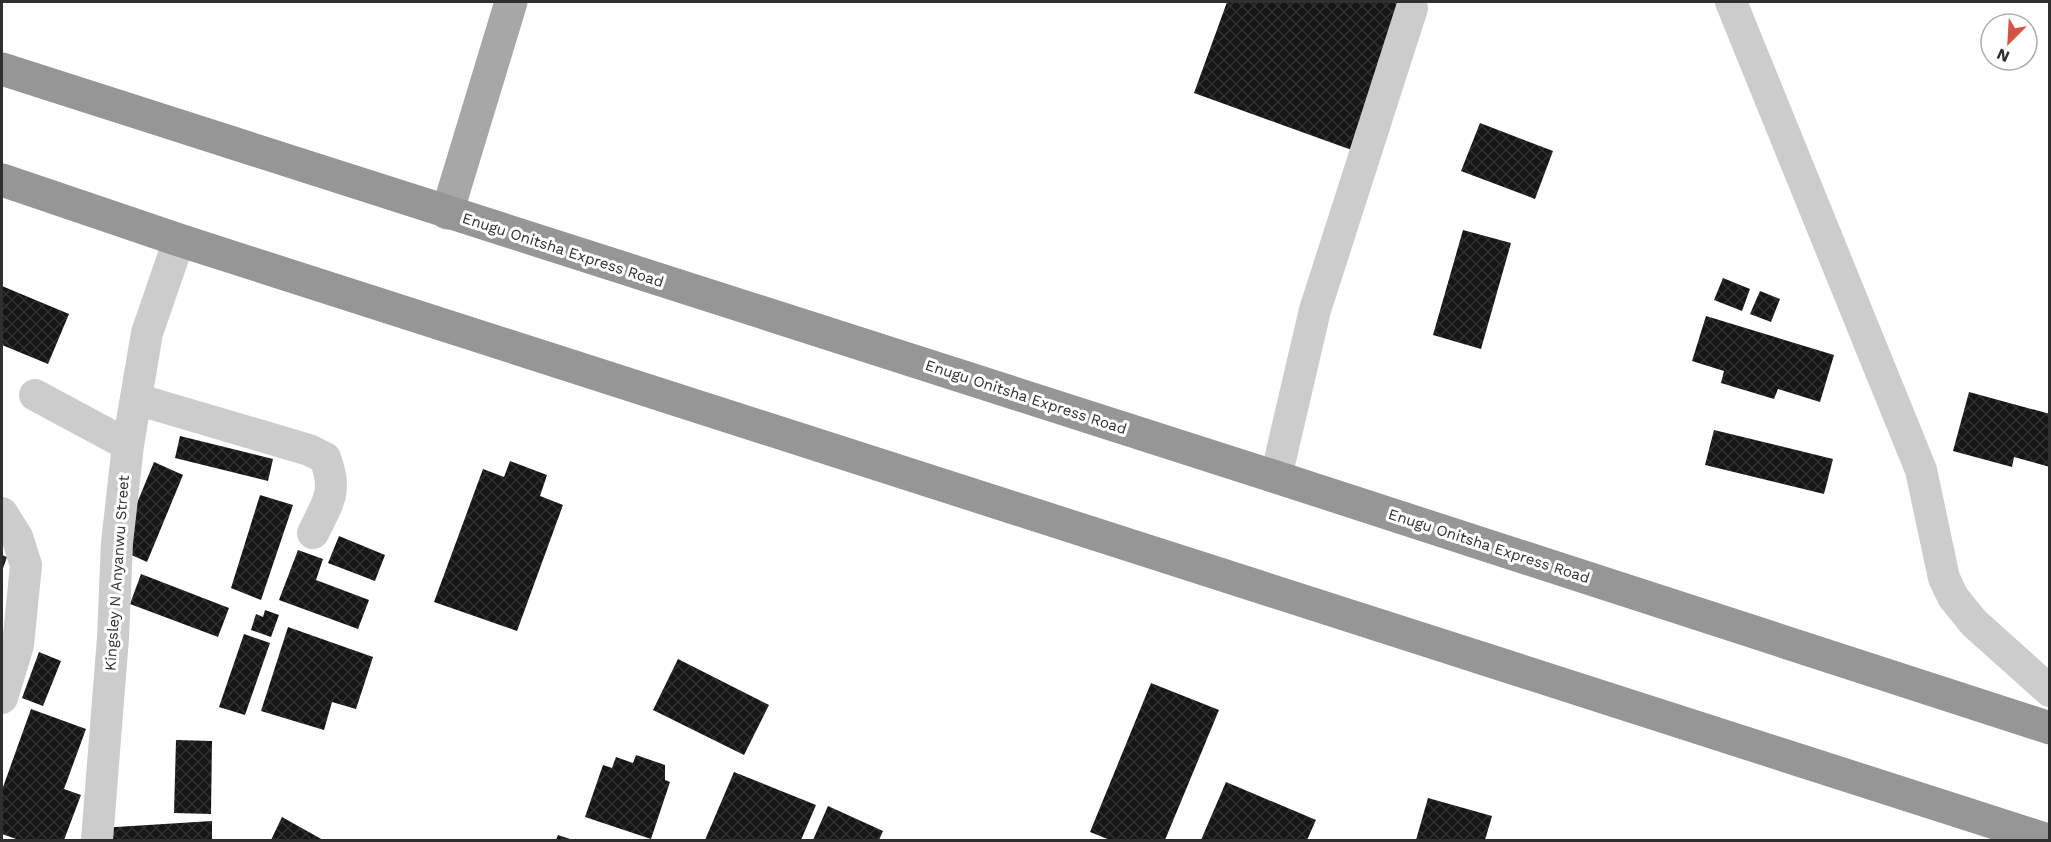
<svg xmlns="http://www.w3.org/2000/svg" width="2051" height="842" font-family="'Work Sans',sans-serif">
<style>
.building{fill:url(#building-cross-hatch)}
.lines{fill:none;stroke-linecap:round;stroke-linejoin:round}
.minor{stroke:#ccc;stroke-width:32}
.major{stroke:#a7a7a7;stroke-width:33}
.highway{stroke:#969696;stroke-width:33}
.labels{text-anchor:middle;stroke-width:6;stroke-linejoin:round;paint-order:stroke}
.street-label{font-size:15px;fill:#2f2f2f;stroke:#fff}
</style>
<defs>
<pattern id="building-cross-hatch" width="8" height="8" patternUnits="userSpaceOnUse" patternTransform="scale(1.5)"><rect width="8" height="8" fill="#161616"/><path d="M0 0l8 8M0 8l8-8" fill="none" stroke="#303030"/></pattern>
</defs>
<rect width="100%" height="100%" fill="#fff"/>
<!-- building -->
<path class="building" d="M1227 2H1393L1412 8 1360 153 1194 93Z
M1480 123 1553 151 1535 199 1461 171Z
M1463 230 1511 243 1481 349 1433 335Z
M1723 278 1750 289 1742 311 1714 300Z
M2 286 69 314 48 364 2 345Z
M1760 291 1780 299 1771 322 1750 314Z
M1706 316 1834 355 1820 402 1778 389 1774 399 1721 383 1724 371 1692 361Z
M1969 392 2050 414V467L2014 457 2012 467 1953 451Z
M1714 430 1833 459 1824 494 1705 465Z
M180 436 273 459 268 481 175 458Z
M510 461 547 475 540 496 563 505 517 631 434 602 483 469 504 477Z
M154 462 183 475 147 562 118 549Z
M260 495 293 505 261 600 231 588Z
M339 536 385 555 375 581 328 563Z
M298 550 323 559 316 580 369 600 358 629 279 600Z
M2 555 7 557 2 571Z
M141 574 229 608 218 637 130 604Z
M265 610 279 615 271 637 251 630 256 614 263 617Z
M288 627 373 657 356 709 332 702 324 730 261 711Z
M244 634 270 643 245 715 219 707Z
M39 652 61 661 43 706 22 698Z
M678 659 769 705 744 755 653 710Z
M1151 683 1219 710 1165 840H1110L1090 832Z
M31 709 86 729 64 789 81 795 64 840H19L2 834V790Z
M176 740 212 741 211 814 174 813Z
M636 755 665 765V780L670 782 651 839 585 817 603 765 612 768 616 757 633 763Z
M734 772 816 805 801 840H705Z
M1226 782 1316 820 1307 840H1201Z
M1428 798 1492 816 1485 840H1416Z
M828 806 883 831 879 840H813Z
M282 817 323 840H271Z
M212 821V840H103L100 828Z
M558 835 573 840H556Z"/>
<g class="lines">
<!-- minor -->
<path class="minor" d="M1731 2 1921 470 1944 578 1953 597 1974 623 2050 691
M35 395 128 445
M136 399 309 450 325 458C338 492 328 502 313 533
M1276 477 1315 310 1412 8
M2 513 17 537 26 565 18 645 2 698
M97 840 113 638 117 543 128 445 147 333 179 240"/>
<!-- major -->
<path class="major" d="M447 213 511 2"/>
<!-- highway -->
<path class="highway" d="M2 69 1276 477 2050 728
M2 180 179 240 2048 840"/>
</g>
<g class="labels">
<!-- street labels -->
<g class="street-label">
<text transform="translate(563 250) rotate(18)" y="5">Enugu Onitsha Express Road</text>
<text transform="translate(1026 397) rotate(18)" y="5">Enugu Onitsha Express Road</text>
<text transform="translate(1489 546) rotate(18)" y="5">Enugu Onitsha Express Road</text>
<text transform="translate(117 573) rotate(-86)" y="5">Kingsley N Anyanwu Street</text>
</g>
</g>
<!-- border -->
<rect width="2051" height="842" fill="none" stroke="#2f2f2f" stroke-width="6"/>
<!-- north arrow -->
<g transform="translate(2009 42) rotate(204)"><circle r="28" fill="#ffffff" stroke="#acacac" stroke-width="1.5"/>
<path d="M0-4.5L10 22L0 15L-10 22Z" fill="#d35444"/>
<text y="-9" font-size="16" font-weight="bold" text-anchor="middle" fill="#2f2f2f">N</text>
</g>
</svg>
